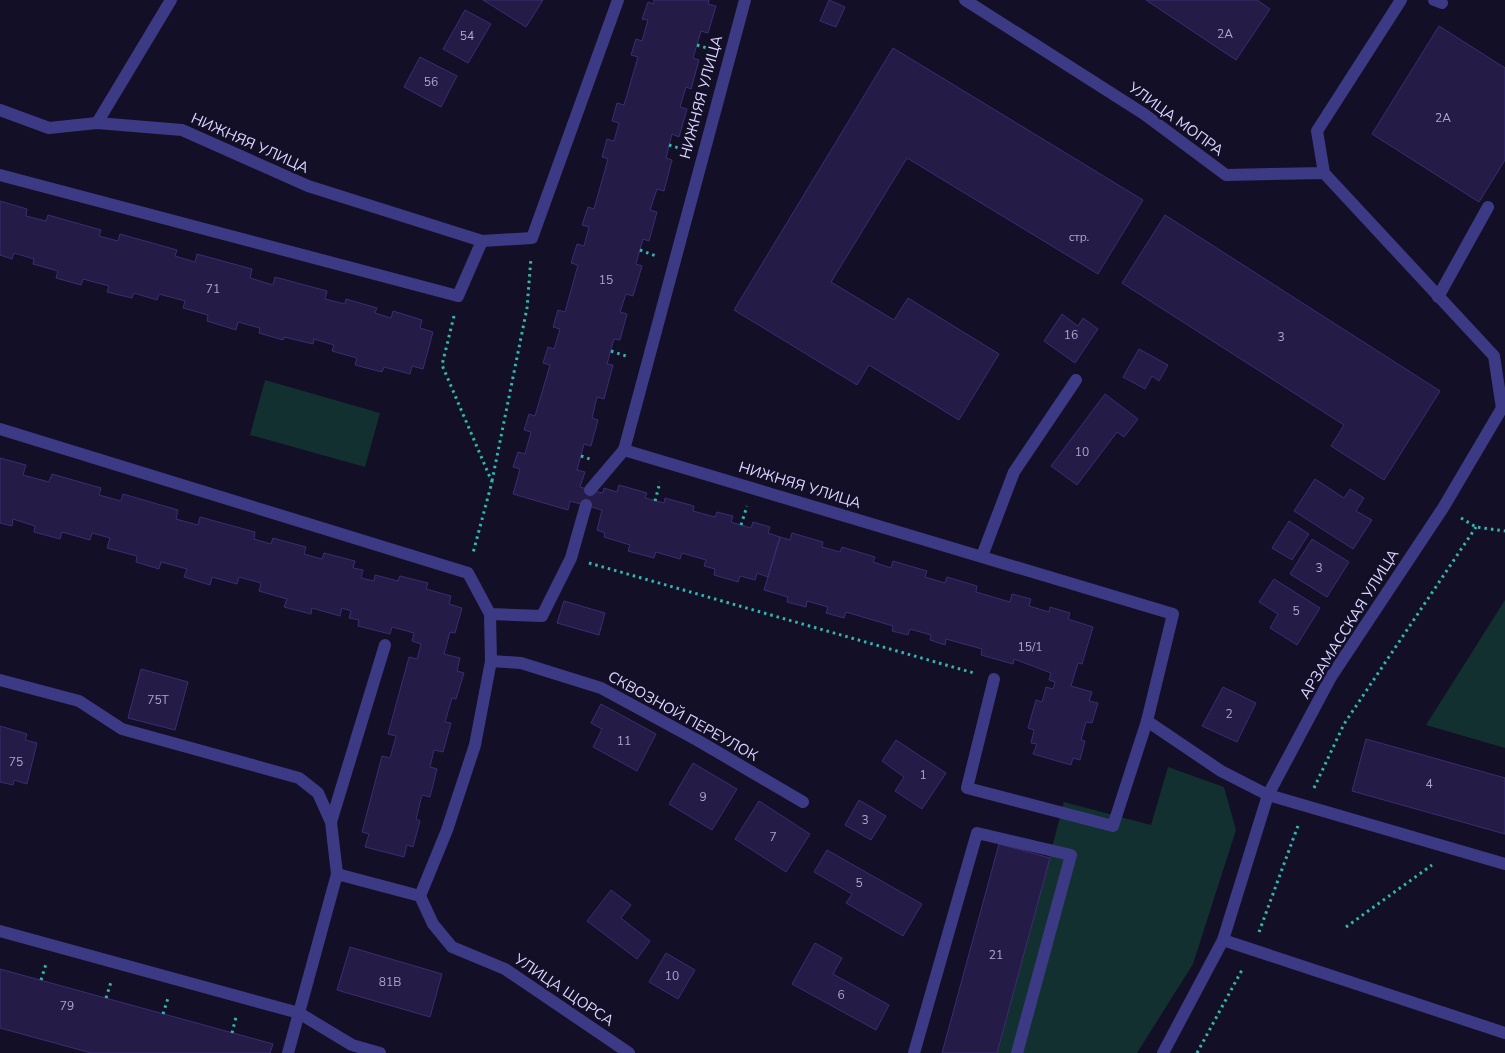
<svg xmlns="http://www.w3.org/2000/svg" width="1505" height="1053" font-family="'Nunito Sans',sans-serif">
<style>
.green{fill:#12302f}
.building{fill:#241b47;stroke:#3b2d73}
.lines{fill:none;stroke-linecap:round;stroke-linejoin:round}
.path{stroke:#2fb8b0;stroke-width:3;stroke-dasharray:2.5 4;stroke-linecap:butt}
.service{stroke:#3d3a85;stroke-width:12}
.minor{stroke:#3d3a85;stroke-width:12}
.labels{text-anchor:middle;stroke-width:5;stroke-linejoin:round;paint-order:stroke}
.number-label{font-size:12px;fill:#aca6d1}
.street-label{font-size:15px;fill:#d9d4ff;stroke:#130f26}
</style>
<rect width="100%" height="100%" fill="#130f26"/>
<!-- green -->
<path class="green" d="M265 380 380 413 365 467 250 435Z
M1505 600V748L1426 725Z
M1168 767 1224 787 1236 830 1193 964 1137 1053H997L1064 802 1151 825Z"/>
<!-- building -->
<path class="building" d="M483 0H543L526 27Z
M654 0H709L708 4 716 6 708 33 701 31 693 58 699 60 691 89 686 87 680 107 687 109 679 137 672 134 666 158 672 160 664 191 657 189 650 210 657 212 649 241 643 239 636 264 642 266 633 296 626 294 620 312 627 314 620 340 614 339 607 364 613 365 604 399 597 397 592 418 598 420 591 446 584 444 577 470 585 472 580 487 590 490 603 493 604 488 617 492 619 485 647 493 645 498 664 503 665 498 694 506 693 511 715 517 717 512 733 516 731 522 751 528 753 522 770 527 768 533 780 537 768 577 757 573 755 580 740 576 738 582 714 575 715 569 704 566 706 560 682 553 680 559 656 552 654 558 628 551 630 545 604 537 605 533 597 530 602 510 570 501 568 510 513 494 520 469 513 467 518 452 525 454 531 432 524 430 529 414 535 416 550 365 543 363 548 347 554 349 560 329 553 327 558 310 565 312 578 265 571 263 577 244 584 246 589 227 582 225 588 207 594 209 608 159 602 157 607 139 614 141 619 123 612 121 617 103 624 105 638 57 631 55 636 39 642 41 648 20 642 19 648 2 653 4Z
M829 0 845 7 836 27 820 21Z
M1146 0H1257L1270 9 1236 60Z
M465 10 491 24 468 63 443 49Z
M1439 26 1505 68V160L1479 202 1372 134Z
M893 48 1143 200 1098 274 907 158 831 282 894 320 908 298 999 354 959 420 869 365 857 385 734 310Z
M420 57 457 76 441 107 404 87Z
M0 201 27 209 26 216 46 221 48 215 101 230 99 236 118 241 120 234 177 250 175 256 195 262 197 254 252 269 250 278 273 285 275 277 327 291 325 299 345 304 346 299 377 308 375 313 391 318 393 311 422 320 420 328 433 332 423 369 412 366 410 374 384 367 382 372 355 365 357 358 332 351 334 345 314 339 313 344 284 337 283 340 259 333 260 328 238 322 236 330 207 321 208 315 183 308 185 301 159 294 157 300 134 293 132 298 107 292 109 286 83 279 81 285 56 278 58 271 33 264 34 259 14 253 12 259 0 255Z
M1165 215 1440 391 1384 480 1331 446 1344 425 1122 283Z
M1062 314 1078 326 1083 318 1098 329 1075 363 1044 341Z
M1139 349 1168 365 1159 381 1152 376 1145 389 1123 377Z
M1105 394 1138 419 1124 437 1117 432 1077 485 1051 466Z
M0 458 26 465 23 475 49 482 52 474 101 488 99 495 121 501 123 494 178 510 176 519 198 525 200 517 255 532 254 539 271 544 273 538 306 547 304 554 322 559 324 553 355 561 353 568 363 570 361 578 374 581 375 575 398 581 400 576 428 583 426 589 451 596 449 604 462 608 455 633 450 632 444 654 460 658 457 671 464 673 456 699 452 698 445 722 451 723 443 752 434 750 430 767 437 769 430 797 422 795 416 819 420 821 413 847 407 845 404 857 365 847 369 834 362 832 382 756 390 758 396 736 388 734 409 657 417 659 421 644 412 641 414 633 392 627 390 634 358 626 359 620 349 618 351 611 342 608 340 616 312 608 311 614 284 607 287 599 259 591 261 583 239 577 237 584 212 577 210 585 184 577 187 569 161 562 159 569 136 562 137 556 107 548 110 538 92 533 90 540 62 532 60 539 34 532 35 526 13 519 12 526 0 523Z
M1315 479 1344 498 1350 489 1364 498 1356 511 1372 520 1353 549 1294 511Z
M1289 521 1309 534 1292 560 1272 548Z
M792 533 823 542 822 547 840 552 842 547 875 557 873 562 891 568 893 561 927 571 925 577 945 583 947 577 977 586 976 592 1010 602 1012 594 1031 599 1029 606 1049 612 1050 607 1070 613 1068 619 1093 627 1082 664 1078 663 1071 686 1092 692 1089 701 1098 703 1092 723 1086 722 1081 740 1085 741 1080 760 1073 758 1071 765 1033 754 1037 744 1031 743 1034 730 1028 728 1036 700 1042 702 1046 687 1053 689 1055 682 1049 680 1051 673 1014 659 1013 664 981 655 982 649 946 639 945 645 930 640 931 635 910 629 908 635 892 631 893 626 846 612 844 618 826 613 828 607 807 601 806 607 787 602 788 597 764 590 780 537 790 540Z
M1312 539 1349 562 1327 597 1290 574Z
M1274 579 1320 608 1297 645 1270 628 1278 614 1259 602Z
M564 601 605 613 599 635 557 623Z
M141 669 188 682 175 730 128 718Z
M1223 687 1256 703 1237 742 1202 726Z
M601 704 656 734 637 771 593 747 602 729 591 723Z
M0 726 27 734 25 740 37 743 27 784 14 780 13 785 0 782Z
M1366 739 1505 778V834L1352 791Z
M896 740 946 773 922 809 895 791 904 777 882 761Z
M693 763 737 789 712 830 669 804Z
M859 800 886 816 871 840 845 825Z
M759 801 810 834 786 872 735 839Z
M999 844 1050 858 997 1053H942Z
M827 850 922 904 903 936 846 903 852 894 814 872Z
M611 890 631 905 621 918 650 941 637 959 587 921Z
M815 943 842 958 833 974 889 1005 876 1030 792 984Z
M350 947 442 974 430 1017 337 990Z
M666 953 695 970 678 999 649 982Z
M0 969 273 1044 270 1053H91L0 1028Z"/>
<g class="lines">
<!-- path -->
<path class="path" d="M697 45 713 50
M669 145 685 150
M640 250 656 256
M454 316 442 365 492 482 473 553
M611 351 629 357
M581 456 590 459
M492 481 527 308 531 258
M655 501 660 482
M1461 518 1476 527 1505 531
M741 525 747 506
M589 563 974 673
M1314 788 1344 724 1476 527
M1346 927 1432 865
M1259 932 1299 823
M41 980 46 964
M106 998 111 982
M163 1014 168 998
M232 1033 236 1017
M1197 1053 1243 968"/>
<!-- service -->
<path class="service" d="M1434 0 1442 3
M97 123 171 0
M0 175 458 296 482 241
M1438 297 1488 207
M0 429 468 573 490 614 542 616 571 558 586 505
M590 490 624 450
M982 556 1014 472 1076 380
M490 614 491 661
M994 679 967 788 1113 826 1147 721
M0 680 79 701 122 729 299 778 318 793 331 822 337 874
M1268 795 1505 864
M331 822 385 645
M0 931 299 1013 352 1045 380 1053
M1223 940 1505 1033
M914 1053 977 833 1071 855 1017 1053"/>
<!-- minor -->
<path class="minor" d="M745 0 624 450 1173 614 1147 721 1221 771 1268 795
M965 0 1144 114 1226 175 1324 173 1494 356 1502 408 1443 508 1331 677 1268 795 1223 940 1163 1053
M0 110 49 128 97 123 182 130 308 186 482 241 532 238 618 0
M1324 173 1317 131 1401 0
M420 896 447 830 475 745 491 661 521 663 601 688 697 740 803 802
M420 896 433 924 452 947 505 969 629 1053
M288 1053 337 874 420 896"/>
</g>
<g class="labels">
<!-- number labels -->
<g class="number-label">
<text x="1225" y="38">2А</text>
<text x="467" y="40">54</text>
<text x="431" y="86">56</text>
<text x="1443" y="122">2А</text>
<text x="1079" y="241">стр.</text>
<text x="606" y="284">15</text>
<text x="213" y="293">71</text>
<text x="1071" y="339">16</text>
<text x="1281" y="341">3</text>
<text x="1082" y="456">10</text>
<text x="1319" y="572">3</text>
<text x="1296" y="615">5</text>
<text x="1030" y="651">15/1</text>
<text x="158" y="704">75Т</text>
<text x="1229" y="718">2</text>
<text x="624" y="745">11</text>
<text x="16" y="766">75</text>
<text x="923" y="779">1</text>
<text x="1429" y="788">4</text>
<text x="703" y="801">9</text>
<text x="865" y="824">3</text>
<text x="773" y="841">7</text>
<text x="859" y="887">5</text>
<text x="996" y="959">21</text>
<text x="672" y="980">10</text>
<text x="390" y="986">81В</text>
<text x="841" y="999">6</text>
<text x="67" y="1010">79</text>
</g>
<!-- street labels -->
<g class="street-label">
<text transform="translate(701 97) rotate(-75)" y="5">НИЖНЯЯ УЛИЦА</text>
<text transform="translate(1176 119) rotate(36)" y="5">УЛИЦА МОПРА</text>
<text transform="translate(250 143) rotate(24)" y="5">НИЖНЯЯ УЛИЦА</text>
<text transform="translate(800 485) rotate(17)" y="5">НИЖНЯЯ УЛИЦА</text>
<text transform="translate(1349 624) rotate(-58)" y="5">АРЗАМАССКАЯ УЛИЦА</text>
<text transform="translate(683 716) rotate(29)" y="5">СКВОЗНОЙ ПЕРЕУЛОК</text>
<text transform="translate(564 990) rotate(34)" y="5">УЛИЦА ЩОРСА</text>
</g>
</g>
</svg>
